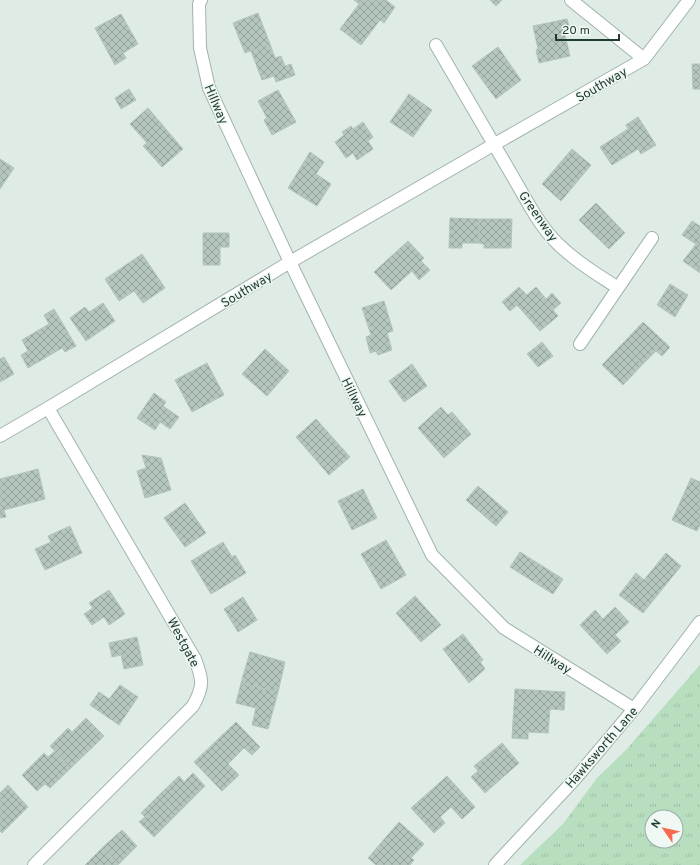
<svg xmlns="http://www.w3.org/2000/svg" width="700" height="865" font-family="Overpass,sans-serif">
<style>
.grass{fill:url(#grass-tufts);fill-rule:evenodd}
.building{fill:url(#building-cross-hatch);stroke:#b2c5bb}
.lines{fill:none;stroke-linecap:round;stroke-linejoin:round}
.minor-casing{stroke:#a2b3ac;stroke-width:14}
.minor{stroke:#fff;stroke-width:12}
.labels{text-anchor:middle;stroke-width:3;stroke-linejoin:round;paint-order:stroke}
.street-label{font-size:13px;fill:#1f3c32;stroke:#f0f8f3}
</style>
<defs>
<pattern id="grass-tufts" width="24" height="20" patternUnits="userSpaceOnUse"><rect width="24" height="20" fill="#b7debe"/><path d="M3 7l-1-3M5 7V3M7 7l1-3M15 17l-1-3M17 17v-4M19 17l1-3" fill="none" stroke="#9dbfa4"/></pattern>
<pattern id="building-cross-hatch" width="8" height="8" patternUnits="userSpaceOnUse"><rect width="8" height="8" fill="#b5c6bd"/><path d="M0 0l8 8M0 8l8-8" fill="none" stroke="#93a29a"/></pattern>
</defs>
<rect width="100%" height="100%" fill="#dfebe5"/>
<!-- grass -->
<path class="grass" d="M700 665V865H520L563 824 597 778 626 750ZM652 817H676V841H652Z"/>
<!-- building -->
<path class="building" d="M354 0H386L395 7 384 23 380 20 361 45 340 29 359 4Z
M490 0H502L496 6Z
M258 13 270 44 245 53 233 23Z
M121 14 138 44 123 53 126 58 115 65 95 28Z
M567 19 570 30 564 31 570 56 539 63 536 50 538 49 533 26Z
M270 44 275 58 281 56 285 66 291 64 295 75 276 82 274 76 262 80 251 51Z
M498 47 521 80 496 99 472 66Z
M692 64H700V89H693Z
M129 89 136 100 121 109 115 98Z
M278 90 296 122 272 135 264 120 267 118 258 101Z
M409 94 432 110 413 137 390 122Z
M148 108 183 149 162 167 143 146 147 143 130 124Z
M638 117 656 145 641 154 638 149 612 165 600 147 628 129 626 125Z
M363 122 373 137 368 141 373 149 357 160 353 153 346 158 335 142 344 135 342 132 351 126 353 129Z
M572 149 591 165 561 201 542 184Z
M310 152 324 162 316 174 331 184 317 206 288 188Z
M0 159 14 168 0 189Z
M596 203 625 233 609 249 579 220Z
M450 218 479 219V243H462V248H449Z
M479 219H512L511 248H484V244L479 243Z
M692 221 700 226V273L683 261 696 244 682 235Z
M203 233H229V247H220V265H203Z
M408 241 424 258 421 261 430 270 419 280 412 271 391 290 374 272Z
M142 254 165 288 143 303 134 291 119 301 105 279Z
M670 284 688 295 675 317 657 305Z
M519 287 527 295 536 287 546 299 552 293 561 303 553 310 558 316 540 331 517 305 510 311 502 302Z
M384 301 393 331 387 333 392 350 378 355 376 351 370 353 366 337 371 335 362 308Z
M103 303 115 321 86 341 70 318 85 307 89 312Z
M54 309 76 346 65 352 62 348 28 368 21 355 28 351 22 340 49 324 44 315Z
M643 322 670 347 662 356 656 351 643 364 622 344Z
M542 342 553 356 538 367 527 354Z
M622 344 643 364 623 385 602 365Z
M265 349 289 371 267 396 242 374Z
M4 357 14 374 0 382V359Z
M207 363 224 395 192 412 175 380Z
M412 364 427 386 404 402 389 381Z
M154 393 166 402 163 406 179 417 170 429 160 422 155 430 137 418Z
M441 407 448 415 452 412 471 434 444 458 418 428Z
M316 419 350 457 329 475 296 437Z
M142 455 161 458 171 490 145 498 137 471 146 468Z
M38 469 45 499 4 510 6 517 0 518V479Z
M691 478 700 482V510L699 512 700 513V525L697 531 672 520Z
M478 486 508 512 496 526 466 500Z
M363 489 377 518 352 530 338 501Z
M185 503 206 533 185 547 164 518Z
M70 526 82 553 45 570 35 549 51 542 48 536Z
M386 540 406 575 381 589 361 554Z
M223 542 232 557 235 555 246 573 211 594 191 561Z
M520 552 563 579 553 594 510 567Z
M666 553 681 566 643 613 619 595 636 573 644 580Z
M109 590 125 614 109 625 104 617 92 625 84 614 93 608 89 603Z
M415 596 441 625 421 642 396 613Z
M243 597 257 620 238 632 224 609Z
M615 607 629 622 615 635 621 641 607 654 580 625 595 610 603 619Z
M463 634 483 660 480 662 485 669 469 683 443 649Z
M137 637 143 665 124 669 121 655 112 657 109 643Z
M250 652 285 662 278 692 241 683Z
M241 683 278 692 268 729 252 725 256 708 236 703Z
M120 685 138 697 119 725 90 705 99 692 109 699Z
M515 689 565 692 564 710 550 709 548 733 528 732V739L512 738Z
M86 718 104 736 71 768 50 746 68 728 72 732Z
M236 722 260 747 252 755 244 748 233 759 216 741Z
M216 741 233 759 228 764 239 775 222 791 194 762Z
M502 743 519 763 485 793 471 777 478 771 474 766Z
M55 751 71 768 50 788 45 784 37 791 22 775 44 753 48 757Z
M193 773 205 786 176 815 158 796 179 776 184 782Z
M447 776 475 807 462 819 451 807 440 817 445 823 434 833 411 808Z
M8 785 28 807 2 833 0 831V793Z
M158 796 176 815 154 837 139 822 145 817 141 813Z
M399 822 424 844 411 858 414 860 410 865H376L368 858Z
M122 830 137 846 119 864 103 847Z
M103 847 119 864 117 865H85Z"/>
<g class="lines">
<defs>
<path id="minor" d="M201 0 199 4 200 48 209 88 290 262 432 555 504 628 634 709
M571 0 644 59
M436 45C462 89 487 133 513 177 526 199 538 224 557 243 575 261 597 274 618 288L580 344
M618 288 652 238
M0 436 48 408 290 262 493 145 644 59 689 0
M34 865 193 706C204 686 203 680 195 659L48 408
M495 865 575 779 634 709 700 622"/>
</defs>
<!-- minor casing -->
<use href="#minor" class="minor-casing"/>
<!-- minor -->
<use href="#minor" class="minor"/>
</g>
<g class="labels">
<!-- street labels -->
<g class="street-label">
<text transform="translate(601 84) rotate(-30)" y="5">Southway</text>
<text transform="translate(217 104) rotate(67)" y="5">Hillway</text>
<text transform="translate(539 216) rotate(55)" y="5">Greenway</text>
<text transform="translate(246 289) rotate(-31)" y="5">Southway</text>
<text transform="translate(355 397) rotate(64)" y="5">Hillway</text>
<text transform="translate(184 642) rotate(62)" y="5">Westgate</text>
<text transform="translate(553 659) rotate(32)" y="5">Hillway</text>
<text transform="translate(601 747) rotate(-49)" y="5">Hawksworth Lane</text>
</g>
</g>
<!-- north arrow -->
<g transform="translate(664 829) rotate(304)"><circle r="19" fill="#f0f8f3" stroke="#9cada6"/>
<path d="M0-3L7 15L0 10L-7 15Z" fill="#f86a50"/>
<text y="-6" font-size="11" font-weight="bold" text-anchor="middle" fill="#1f3c32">N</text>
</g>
<!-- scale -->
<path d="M556 34v6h63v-6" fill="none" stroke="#1f3c32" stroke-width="2"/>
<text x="562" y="34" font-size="12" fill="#1f3c32" stroke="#f0f8f3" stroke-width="3" paint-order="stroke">20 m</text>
</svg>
